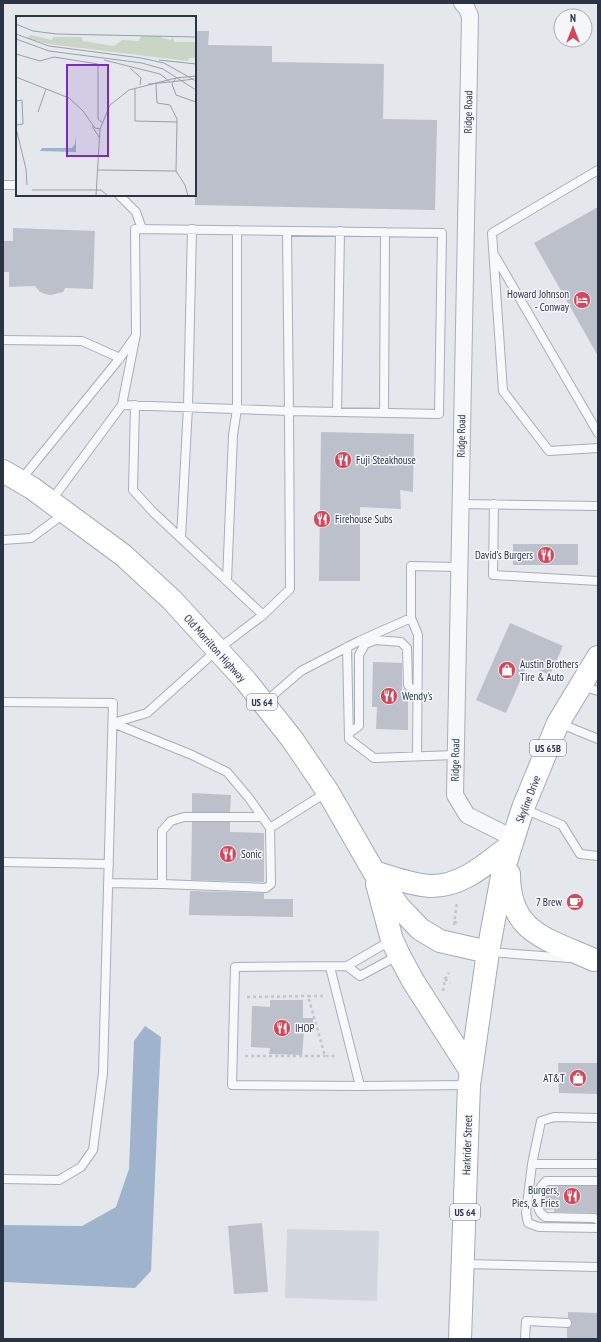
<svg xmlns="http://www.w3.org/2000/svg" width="601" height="1342" font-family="'PT Sans Narrow',sans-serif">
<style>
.built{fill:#d2d6de}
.water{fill:#9fb4cc}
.building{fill:#bbc0ca}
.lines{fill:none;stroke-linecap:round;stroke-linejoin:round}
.service-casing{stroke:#a9aeb7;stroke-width:10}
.minor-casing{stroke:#a9aeb7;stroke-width:18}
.primary-casing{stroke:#a3abb8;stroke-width:24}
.path{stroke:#c2c5cb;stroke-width:2.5;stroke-dasharray:3 3;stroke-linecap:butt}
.service{stroke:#f7f8fa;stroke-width:8}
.minor{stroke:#f7f8fa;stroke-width:16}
.primary{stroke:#fff;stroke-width:22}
.labels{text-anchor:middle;stroke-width:3;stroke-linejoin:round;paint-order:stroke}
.shield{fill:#f4f6f9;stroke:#676e7b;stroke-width:1}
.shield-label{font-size:10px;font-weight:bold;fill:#2b3445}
.street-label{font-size:11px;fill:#2b3445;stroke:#f4f6f9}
.poi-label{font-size:11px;fill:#2b3445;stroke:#f4f6f9;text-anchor:start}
.inset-road{fill:none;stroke:#9a9fa9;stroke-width:1}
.view{fill:#7b2cbf;fill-opacity:0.15;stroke:#7b2cbf;stroke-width:2}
.inset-edge{fill:none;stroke:#2b3445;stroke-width:2}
</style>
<rect width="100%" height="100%" fill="#e4e7ec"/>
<!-- built -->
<path class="built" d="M287 1229 379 1231 377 1301 285 1298Z"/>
<!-- water -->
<path class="water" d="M145 1026 161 1037 151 1271 135 1288 3 1282V1225L82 1226 116 1207 129 1169 134 1041Z"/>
<!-- building -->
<path class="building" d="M195 31H209L208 45 272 46V62L384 64 383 119 437 120 435 210 195 205Z
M598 207V356L534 243Z
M13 228 95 231 93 289 65 288 63 292 51 295 45 294 40 292 35 286 9 287V272H3V241H13Z
M321 432 414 434 413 492 400 490 401 509 360 507V581H319Z
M513 544H578V565H513Z
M510 623 563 646 550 675 527 665 506 713 476 700Z
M373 662 402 663V696H408V730L376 729 377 707H372Z
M192 793 231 795 230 812H192Z
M192 822H230V832L264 833V882L191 880Z
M190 891 264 893V899H293V917L189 915Z
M270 1000H303V1018H313V1032H304L302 1055 269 1054 270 1048 251 1047 252 1006 270 1007Z
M558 1063H598V1094L559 1093Z
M548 1186H598V1210H597V1213L554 1212V1209L545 1210 544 1208 546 1190Z
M262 1223 268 1292 234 1294 228 1226Z
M568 1312 598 1313V1339H567V1328L571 1326 572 1323 570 1319 568 1318Z"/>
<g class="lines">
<defs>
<path id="service" d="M598 170 492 233 503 391 549 451 598 448
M3 185H17
M119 195 136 212 142 229
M495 256 598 433
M3 340 82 341 120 358
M135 405 133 490 153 512 263 615
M337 412 340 231
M384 413 385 232
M20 481 120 358 134 338
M51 501 122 405 136 334 135 229 442 233 439 414 289 411 287 231
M460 504 598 506
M494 504 493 575 598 581
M181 538 188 407 192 229
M3 540 31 538 65 513
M227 581 233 435 237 409V230
M347 647 349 739 374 758 455 755
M581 686 598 691
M3 702 113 703 103 1073 93 1150 81 1167 59 1180 3 1179
M264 703 301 671 359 641 411 618
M113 723 147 713 217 650 263 615 290 589 289 411 122 405
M113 723 192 755 227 772 249 798 270 828 327 792
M559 723 598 739
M349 733 359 726V655L365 644 376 640 401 642 407 648 408 685 417 696
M417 756 418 635 411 618V566L459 567
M524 809 562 825 580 854 598 856
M3 862 109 864
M108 883 162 884 266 888 271 884 270 828
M162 884V831L171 821 184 817H262
M390 941 347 966 235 967 232 1085 360 1086 468 1085
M489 952 569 958
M347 966 360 976 399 955
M330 967 360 1086
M598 1118 554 1117 541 1121 532 1164 526 1213 528 1223 539 1227 598 1228
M532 1164H598
M598 1181H546C538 1188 534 1199 539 1210 540 1213 543 1215 545 1217L594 1218 598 1220
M463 1264 598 1267
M525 1339 526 1321 567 1323"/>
<path id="minor" d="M462 3 467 9 470 16 455 795 467 815 513 838"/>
<path id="primary" d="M3 471 32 488 123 555 172 600 246 681 292 739 328 792 374 872 399 907 420 929 440 941 488 952
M374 872C392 877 411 885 430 886 462 887 487 863 511 845
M509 874C509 934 548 939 594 960
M377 884 392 940 399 955 413 981 470 1070
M460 1339 469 1085 488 952 503 871 523 808 558 723 598 657"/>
</defs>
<!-- service casing -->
<use href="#service" class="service-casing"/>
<!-- minor casing -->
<use href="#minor" class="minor-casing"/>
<!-- primary casing -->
<use href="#primary" class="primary-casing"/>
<!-- path -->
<path class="path" d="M454 922 460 923
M454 925 457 901
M445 979 450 983
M443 991 445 979 449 973
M323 996H308L325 1056H335
M247 997 308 996
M245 1056H325"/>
<!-- service -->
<use href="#service" class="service"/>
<!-- minor -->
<use href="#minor" class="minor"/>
<!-- primary -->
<use href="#primary" class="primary"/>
</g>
<!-- icons -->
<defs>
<symbol id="hotel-disc" viewBox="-11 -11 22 22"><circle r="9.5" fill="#d1495b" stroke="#f4f6f9"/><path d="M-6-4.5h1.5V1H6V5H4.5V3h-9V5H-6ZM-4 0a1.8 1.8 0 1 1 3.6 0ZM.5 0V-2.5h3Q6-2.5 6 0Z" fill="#fff"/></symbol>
<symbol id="restaurant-disc" viewBox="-11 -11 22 22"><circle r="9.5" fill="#d1495b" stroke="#f4f6f9"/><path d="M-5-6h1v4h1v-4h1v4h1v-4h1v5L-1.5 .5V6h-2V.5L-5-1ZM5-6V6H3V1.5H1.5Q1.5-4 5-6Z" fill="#fff"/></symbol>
<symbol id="shop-disc" viewBox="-11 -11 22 22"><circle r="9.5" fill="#d1495b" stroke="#f4f6f9"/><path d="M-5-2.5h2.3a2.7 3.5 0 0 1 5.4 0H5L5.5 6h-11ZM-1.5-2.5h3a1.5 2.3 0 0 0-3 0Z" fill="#fff"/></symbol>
<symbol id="cafe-disc" viewBox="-11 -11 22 22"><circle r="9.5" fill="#d1495b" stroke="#f4f6f9"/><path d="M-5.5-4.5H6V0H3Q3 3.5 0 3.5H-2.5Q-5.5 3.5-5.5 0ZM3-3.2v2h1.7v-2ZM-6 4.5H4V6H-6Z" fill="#fff"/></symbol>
</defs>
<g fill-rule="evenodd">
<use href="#hotel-disc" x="572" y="290" width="20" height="20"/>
<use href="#restaurant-disc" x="333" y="450" width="20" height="20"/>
<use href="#restaurant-disc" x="312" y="509" width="20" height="20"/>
<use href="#restaurant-disc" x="536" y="545" width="20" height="20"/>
<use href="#shop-disc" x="497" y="660" width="20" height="20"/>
<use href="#restaurant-disc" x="379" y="686" width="20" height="20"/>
<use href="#restaurant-disc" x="218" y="844" width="20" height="20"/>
<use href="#cafe-disc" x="565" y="892" width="20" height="20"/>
<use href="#restaurant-disc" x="272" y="1018" width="20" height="20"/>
<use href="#shop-disc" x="568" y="1068" width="20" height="20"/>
<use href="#restaurant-disc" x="562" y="1186" width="20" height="20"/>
</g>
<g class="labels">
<!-- shield labels -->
<g class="shield">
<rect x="247" y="694" width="30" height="16" rx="3"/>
<rect x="530" y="740" width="36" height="16" rx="3"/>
<rect x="450" y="1204" width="30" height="16" rx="3"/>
</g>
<g class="shield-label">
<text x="262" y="706">US 64</text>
<text x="548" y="752">US 65B</text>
<text x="465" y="1216">US 64</text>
</g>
<!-- street labels -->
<g class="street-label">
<text transform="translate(468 112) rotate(-89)" y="4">Ridge Road</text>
<text transform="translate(461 436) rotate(-89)" y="4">Ridge Road</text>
<text transform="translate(215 648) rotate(48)" y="4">Old Morrilton Highway</text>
<text transform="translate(455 760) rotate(-89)" y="4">Ridge Road</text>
<text transform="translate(528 799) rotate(-69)" y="4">Skyline Drive</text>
<text transform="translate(467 1145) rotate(-88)" y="4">Harkrider Street</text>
</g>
<!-- poi labels -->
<g class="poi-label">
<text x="569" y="298" text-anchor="end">Howard Johnson<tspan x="569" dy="13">- Conway</tspan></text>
<text x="356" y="464">Fuji Steakhouse</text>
<text x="335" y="523">Firehouse Subs</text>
<text x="533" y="559" text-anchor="end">David's Burgers</text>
<text x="520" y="668">Austin Brothers<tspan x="520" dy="13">Tire &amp; Auto</tspan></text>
<text x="402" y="700">Wendy's</text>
<text x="241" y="858">Sonic</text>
<text x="562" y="906" text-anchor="end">7 Brew</text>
<text x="295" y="1032">IHOP</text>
<text x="565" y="1082" text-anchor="end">AT&amp;T</text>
<text x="559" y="1194" text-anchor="end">Burgers,<tspan x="559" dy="13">Pies, &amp; Fries</tspan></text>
</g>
</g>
<!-- overview -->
<g transform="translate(16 16)">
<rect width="180" height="180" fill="#e4e7ec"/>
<path d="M15 19 36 24 37 21H66L67 25 98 30 106 24 123 25 125 20H145L146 22 155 24 157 21 158 26H180V44L178 42H173L172 45 163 44 32 28 11 22Z" fill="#c9d6c5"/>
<path d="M60 119V136L24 135 26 132H56L59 128Z" fill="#9fb4cc"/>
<path class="inset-road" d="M0 8 17 15 41 18 180 21M0 18 33 30 125 42 148 47 180 65M0 23 33 35 126 47 147 53 180 74M0 38 24 45 38 41 82 48V103L86 106M88 44 144 58 154 66 178 63M143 44 180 48M114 52 125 62 124 69M180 60 160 62 156 68 160 79 180 86M0 61 53 82 67 95 79 112 84 113M132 68 154 66M140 68 141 87 154 89 161 103 160 155 169 169 172 180M119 73V105L161 106M0 85 6 84 7 108 0 109M22 96 30 73M76 110 83 121M0 112 10 153 11 169M82 154 160 155M16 174H85L92 180M80 180 84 113 94 89 113 74 160 62"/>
<path class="view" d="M51 49H92V140H51Z"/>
<rect width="180" height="180" class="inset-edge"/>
</g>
<!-- border -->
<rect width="601" height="1342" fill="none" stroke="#2b3445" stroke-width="8"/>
<!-- north arrow -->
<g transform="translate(573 28)"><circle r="19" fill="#f4f6f9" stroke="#a4a8b1"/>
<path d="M0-3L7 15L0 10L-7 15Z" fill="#d1495b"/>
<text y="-6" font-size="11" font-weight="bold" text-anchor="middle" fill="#2b3445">N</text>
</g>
</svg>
